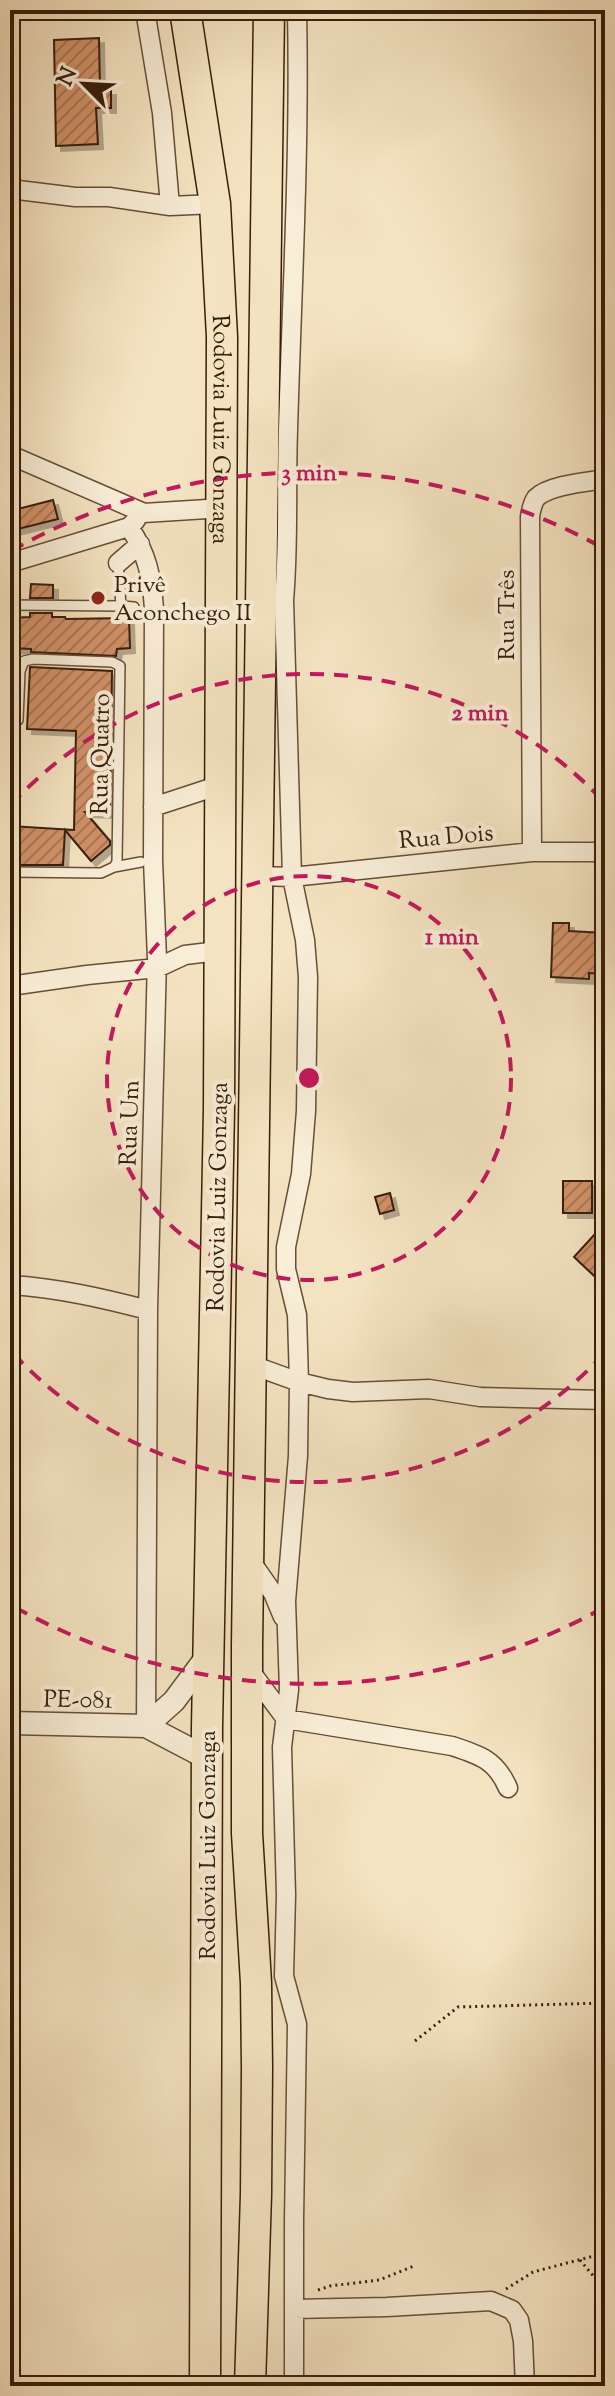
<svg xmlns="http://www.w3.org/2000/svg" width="615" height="2396" font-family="'Sorts Mill Goudy',serif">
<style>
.building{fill:url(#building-hatch);stroke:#381d09;stroke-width:2;filter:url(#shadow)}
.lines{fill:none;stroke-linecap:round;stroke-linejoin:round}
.service-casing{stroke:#674e37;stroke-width:12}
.minor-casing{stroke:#674e37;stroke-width:21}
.tertiary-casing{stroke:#674e37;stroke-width:25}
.trunk-casing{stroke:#381d09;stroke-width:33}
.path{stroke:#381d09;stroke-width:3;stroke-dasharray:2 4;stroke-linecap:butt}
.service{stroke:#f8edd7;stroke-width:9}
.minor{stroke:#f8edd7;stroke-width:18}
.tertiary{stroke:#f8edd7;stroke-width:22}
.trunk{stroke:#f4e3c1;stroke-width:30}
.ring{fill:none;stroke:#c2185b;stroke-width:4;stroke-dasharray:14 10}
.poi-dot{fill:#8f2418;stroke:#f8edd7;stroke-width:3}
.labels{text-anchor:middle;stroke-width:8;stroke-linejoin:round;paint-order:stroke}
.street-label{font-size:24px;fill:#381d09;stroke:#f8edd7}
.poi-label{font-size:24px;fill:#381d09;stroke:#f8edd7;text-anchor:start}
.centre{fill:#c2185b;stroke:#f8edd7;stroke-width:4}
.ring-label{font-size:24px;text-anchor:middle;font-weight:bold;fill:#c2185b;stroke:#f8edd7;stroke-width:8;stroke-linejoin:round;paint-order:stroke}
</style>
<defs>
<pattern id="building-hatch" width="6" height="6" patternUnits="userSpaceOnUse" patternTransform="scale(2)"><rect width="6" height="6" fill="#d19168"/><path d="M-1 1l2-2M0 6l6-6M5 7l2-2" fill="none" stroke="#ab7654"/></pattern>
<filter id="shadow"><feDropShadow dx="5" dy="5" stdDeviation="0" flood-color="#0004"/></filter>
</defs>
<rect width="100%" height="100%" fill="#f4e3c1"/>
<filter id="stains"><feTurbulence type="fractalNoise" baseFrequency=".0025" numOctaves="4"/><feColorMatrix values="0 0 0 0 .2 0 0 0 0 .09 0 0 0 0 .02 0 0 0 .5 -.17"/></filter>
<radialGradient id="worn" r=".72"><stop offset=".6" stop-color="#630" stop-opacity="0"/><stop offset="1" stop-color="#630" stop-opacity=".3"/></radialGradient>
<!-- building -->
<path class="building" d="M99 38 100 90H111V108H96L98 144 56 146 54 40Z
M53 500 58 519 10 531V511Z
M31 584 53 585V598H30Z
M30 613H52V617H65L66 619 129 618 130 648 117 649 116 656 31 652V649L10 648V618L30 617Z
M30 667 112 671 110 813 85 812 110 841V845L91 861 65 830 63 865H10L11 826 74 830 76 731 27 729Z
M553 923H569V931L605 933V974L589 973V979L551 977Z
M563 1181H592V1213H563Z
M390 1193 394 1210 380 1214 375 1197Z
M605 1223V1286L574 1257Z"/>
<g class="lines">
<defs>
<path id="service" d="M10 605 121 606 118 563
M121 606 134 607
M114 867 141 862
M10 872 101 873 114 867 117 862 120 666 112 662 33 659 24 661 20 671 18 720"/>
<path id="minor" d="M145 10 162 113 170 206
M10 26 11 10
M10 189 75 197H109L170 206 215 204
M10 455 144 513 223 508
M129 527C147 553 152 577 154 609L153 860 157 959 148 1310 146 1726
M10 563 129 527 136 520
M118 563 140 544
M153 807 220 785
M532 852 530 517C531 510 532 504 536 498 549 485 587 482 605 479
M258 876 292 877 532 852H605
M10 986 87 975 157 968 185 955 218 951
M10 1285C58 1288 102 1298 148 1310
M252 1365 299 1382 328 1389 353 1392 429 1389 480 1397 605 1400
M250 1560 273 1593 283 1617
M248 1668 286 1719 452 1746C480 1755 496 1760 508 1788
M294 2309 387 2307 491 2301 512 2310 519 2320 523 2341 525 2386
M294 2386V2221L297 2024 284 1976 286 1895 282 1747 289 1690 286 1601 298 1456 299 1382 297 1315 286 1269V1247L301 1174 306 1111 308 977 305 940 292 877 284 600C289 543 286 487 288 430 292 290 300 150 297 10"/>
<path id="tertiary" d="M10 1723 146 1726 207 1758
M146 1726 174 1701 209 1654"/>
<g id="trunk">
<path id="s1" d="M185 10 215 204 222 337 219 1109 207 1727 205 2386"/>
<path d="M250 2386 256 2194 257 2068 256 1983 247 1833V1646L269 10"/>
</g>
</defs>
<!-- service casing -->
<use href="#service" class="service-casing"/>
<!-- minor casing -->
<use href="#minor" class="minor-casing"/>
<!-- tertiary casing -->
<use href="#tertiary" class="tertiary-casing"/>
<!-- trunk casing -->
<use href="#trunk" class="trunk-casing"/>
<!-- path -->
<path class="path" d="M415 2041 458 2007 605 2003
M580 2260 605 2290
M506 2289 533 2272 605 2253
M318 2290 330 2286 379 2280 414 2266"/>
<!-- service -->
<use href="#service" class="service"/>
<!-- minor -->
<use href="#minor" class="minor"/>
<!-- tertiary -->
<use href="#tertiary" class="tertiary"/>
<!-- trunk -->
<use href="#trunk" class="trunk"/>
</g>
<!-- distance rings -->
<g class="ring">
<circle cx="309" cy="1078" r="202"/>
<path d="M604 1354A404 404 0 0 1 11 1351M11 805A404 404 0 0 1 604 802"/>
<path d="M603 1608A606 606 0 0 1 11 1605M11 551A606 606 0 0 1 603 548"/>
</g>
<!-- markers -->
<circle class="poi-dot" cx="98" cy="598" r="8"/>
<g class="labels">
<!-- street labels -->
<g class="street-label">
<text dy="8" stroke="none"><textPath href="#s1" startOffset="422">Rodovia Luiz Gonzaga</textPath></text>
<text transform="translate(506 615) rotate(-90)" y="8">Rua Três</text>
<text transform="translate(100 754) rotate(-89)" y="8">Rua Quatro</text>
<text transform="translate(446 836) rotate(-5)" y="8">Rua Dois</text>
<text transform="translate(129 1123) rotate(-88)" y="8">Rua Um</text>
<text transform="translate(217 1197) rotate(-89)" y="8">Rodovia Luiz Gonzaga</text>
<text transform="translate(78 1699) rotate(1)" y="8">PE-081</text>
<text transform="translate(207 1845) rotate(-90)" y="8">Rodovia Luiz Gonzaga</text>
</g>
<!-- poi labels -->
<g class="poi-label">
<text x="114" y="592">Privê<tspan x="114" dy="28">Aconchego II</tspan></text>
</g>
</g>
<circle cx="309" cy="1078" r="12" class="centre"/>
<g class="ring-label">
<text x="309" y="480">3 min</text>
<text x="480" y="720">2 min</text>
<text x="452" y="944">1 min</text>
</g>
<!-- margin -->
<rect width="615" height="2396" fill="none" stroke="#f4e3c1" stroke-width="40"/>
<rect x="12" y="12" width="591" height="2372" fill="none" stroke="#381d09" stroke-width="4"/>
<rect x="20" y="20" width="575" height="2356" fill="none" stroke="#381d09" stroke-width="2"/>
<!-- north arrow -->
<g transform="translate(84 84) rotate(294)" stroke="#f8edd7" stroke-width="6" paint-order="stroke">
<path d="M0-6L14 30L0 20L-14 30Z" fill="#381d09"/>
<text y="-12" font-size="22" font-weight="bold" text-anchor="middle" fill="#381d09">N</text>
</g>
<rect width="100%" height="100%" filter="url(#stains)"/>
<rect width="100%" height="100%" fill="url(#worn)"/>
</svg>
